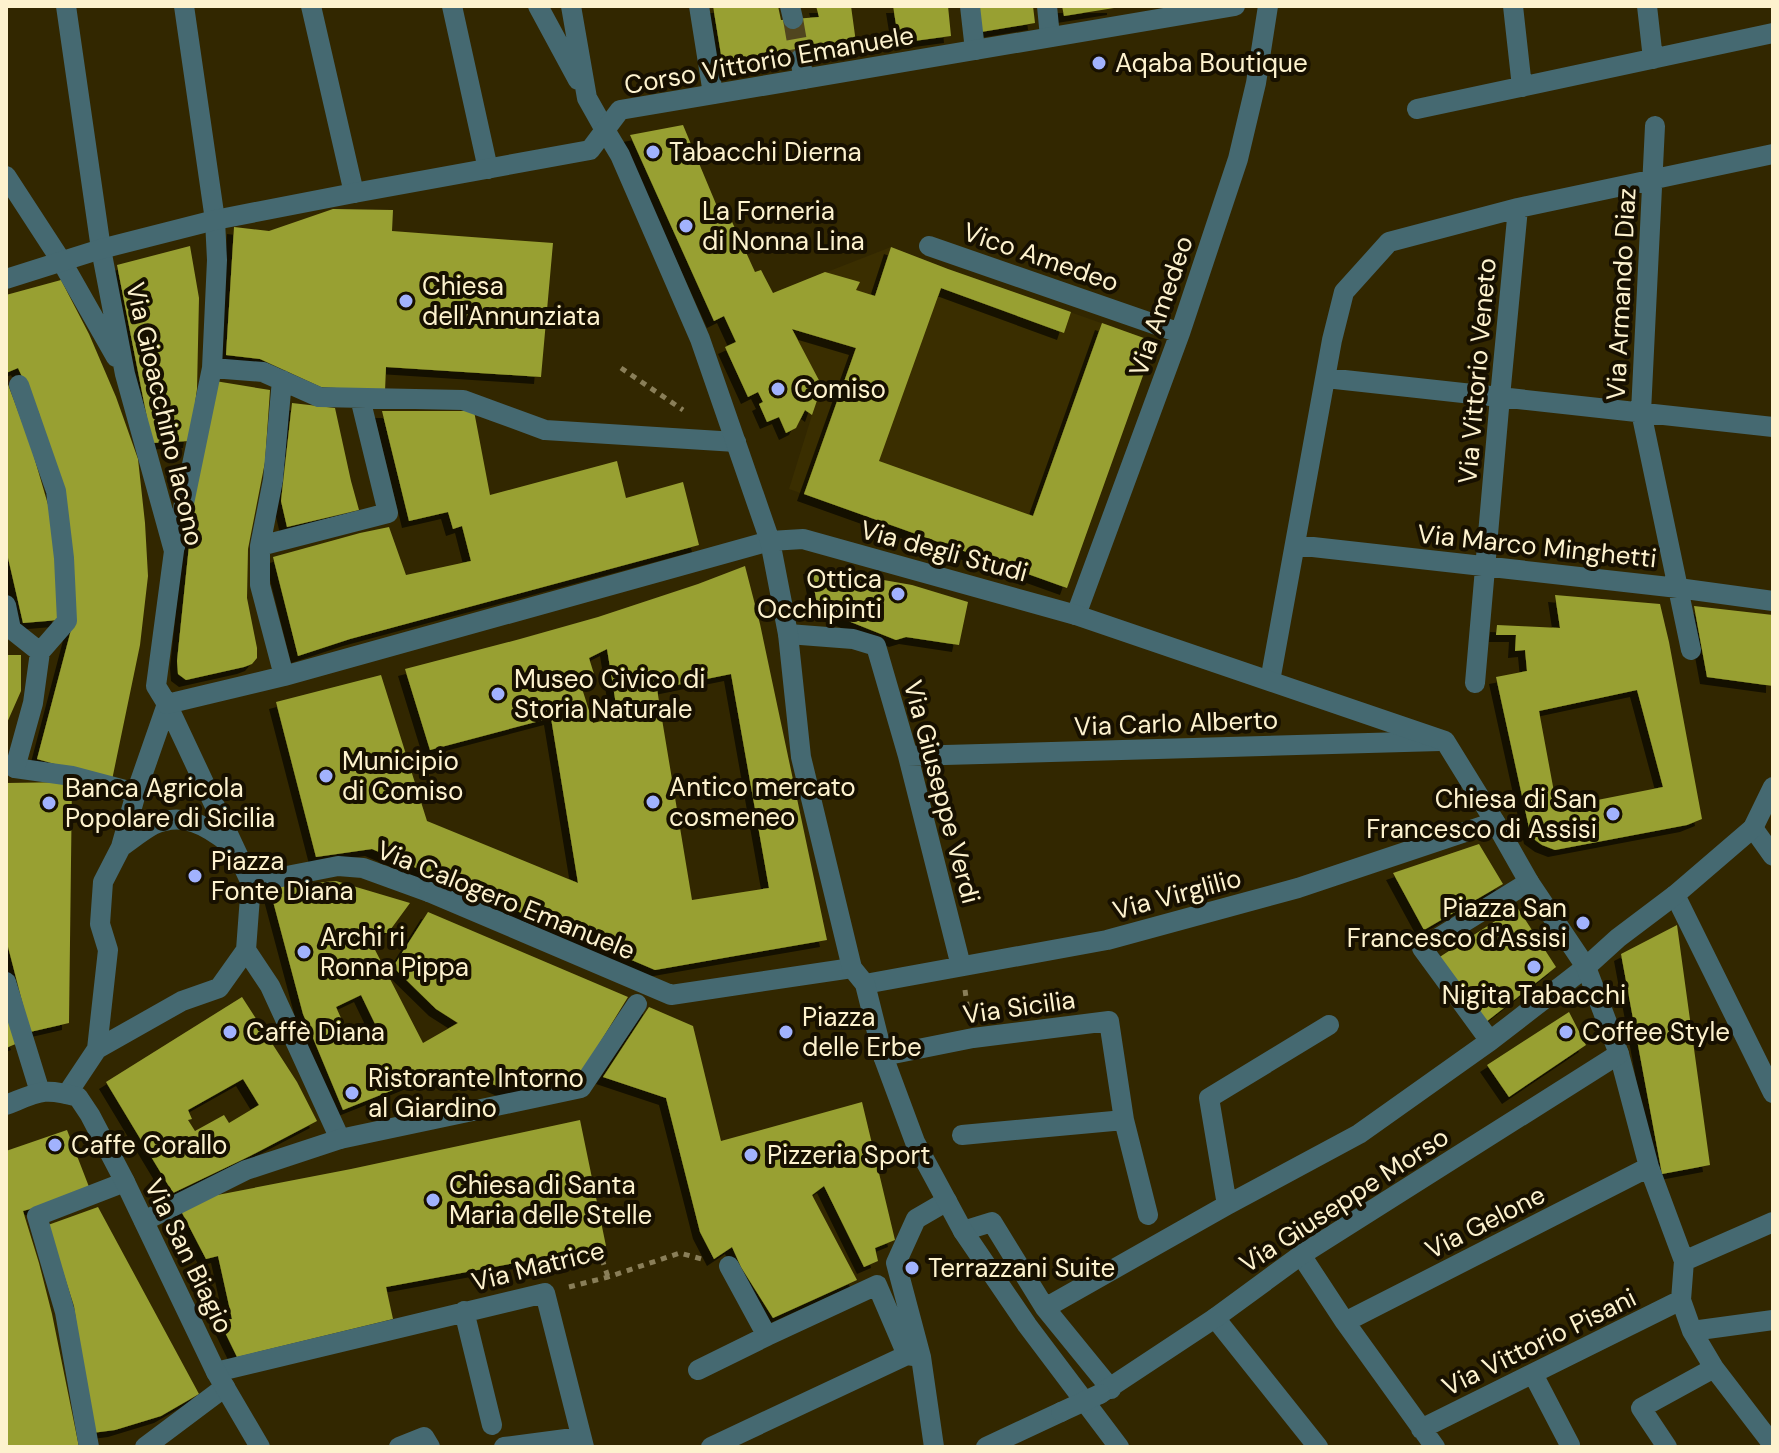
<svg xmlns="http://www.w3.org/2000/svg" width="1779" height="1453" font-family="'DM Sans',sans-serif">
<style>
.built{fill:#3a2e00}
.building{fill:#98a033;fill-rule:evenodd;filter:url(#shadow)}
.lines{fill:none;stroke-linecap:round;stroke-linejoin:round}
.minor-tunnel{stroke:#50451f;stroke-width:20;stroke-dasharray:20 10;stroke-linecap:butt}
.path{stroke:#897e58;stroke-width:5;stroke-dasharray:6 6;stroke-linecap:butt}
.pedestrian{stroke:#456971;stroke-width:20}
.minor{stroke:#456971;stroke-width:20}
.tertiary{stroke:#456971;stroke-width:20}
.tertiary-bridge{stroke:#456971;stroke-width:20}
.poi-dot{fill:#a1b2fd;stroke:#171000;stroke-width:3}
.labels{text-anchor:middle;stroke-width:8;stroke-linejoin:round;paint-order:stroke}
.street-label{font-size:26px;fill:#fdf2ce;stroke:#171000}
.poi-label{font-size:26px;fill:#fdf2ce;stroke:#171000;text-anchor:start}
</style>
<defs>
<filter id="shadow"><feDropShadow dx="-7" dy="7" stdDeviation="0" flood-color="#0009"/></filter>
</defs>
<rect width="100%" height="100%" fill="#322700"/>
<!-- built -->
<path class="built" d="M891 247 948 269 1155 342 1067 588 789 489 812 415 773 293Z"/>
<!-- building -->
<path class="building" d="M713 6H778L781 20 819 17 816 6H851L857 50 724 73Z
M893 6H948L951 36 899 43Z
M978 6H1033L1035 23 981 32Z
M1062 6H1114V8L1064 16Z
M683 125 721 216 728 213 755 272 761 270 773 293 825 272 860 282 856 290 875 296 891 247 948 269 1071 312 1064 333 941 288 879 461 1033 516 1102 323 1155 342 1067 588 804 494 856 348 792 329 822 386 812 415 805 410 796 428 786 433 779 417 767 422 759 404 763 402 758 392 748 397 725 347 736 342 724 316 714 321 630 135Z
M333 209 393 210 392 231 553 243 541 377 386 367 385 391 321 387 260 359 226 355 234 227 269 231Z
M190 246 199 298 197 389 190 441 152 443 117 265Z
M61 280 89 334 116 397 138 459 145 523 148 576 140 645 112 780 37 759 76 611 39 413 18 368 6 373V295Z
M6 379 30 443 49 508 58 559 59 620 23 623 6 549Z
M215 381 270 390 265 462 248 549 247 598 257 648V658L252 664 244 667 186 680 178 674 177 661 195 488Z
M292 403 335 408 351 481 359 510 287 527 281 501Z
M382 411H474L490 495 617 461 626 498 683 482 699 545 350 639 298 656 273 557 360 533 389 527 406 575 471 561 462 526 453 529 448 512 409 521Z
M745 566 760 624 827 940 655 970 372 849 316 857 276 702 381 675 427 821 578 883 551 718 430 750 405 669 520 639 598 617 698 584ZM607 649 618 717 593 723 579 679 594 674 589 658ZM731 674 769 888 692 900 657 689Z
M810 567 912 585 968 602 959 645 906 637 896 640 818 609Z
M1555 595 1660 604 1669 642 1702 819 1687 825 1555 850 1542 845 1531 837 1496 677 1527 671 1525 650 1515 651 1516 635H1496L1497 625 1560 628ZM1637 690 1663 787 1557 808 1539 711Z
M1694 606 1773 615V686L1707 677Z
M6 655H21V691L6 725Z
M72 782 69 1023 30 1032 6 939V783Z
M1479 844 1503 884 1424 930 1393 873Z
M336 881 410 903 388 933H374L372 944 423 1043 458 1023 436 1009 393 967 428 912 628 997 580 1075 506 1090 481 1079 443 1070 343 1110 303 1014 270 890 273 887ZM361 995 377 1028 351 1040 336 1007Z
M1517 907 1556 967 1486 1022 1435 960Z
M1677 925 1710 1165 1662 1174 1621 954Z
M242 997 297 1082 317 1121 250 1156 173 1193 106 1082ZM243 1079 259 1105 229 1123 224 1115 195 1131 188 1120 192 1119 188 1110Z
M649 1007 693 1026 721 1141 862 1102 895 1240 875 1248 878 1261 864 1267 824 1186 812 1195 857 1280 773 1318 741 1267 732 1247 714 1259 700 1232 666 1098 603 1077Z
M1569 1012 1586 1045 1509 1097 1487 1065Z
M6 1014 18 1043 6 1048Z
M580 1120 606 1246 386 1287 393 1319 237 1357 219 1320 232 1319 218 1256 206 1259 180 1209 207 1197 351 1169Z
M67 1130 91 1192 23 1211 39 1263 52 1314 79 1447H7L6 1442V1151Z
M98 1207 199 1394 161 1416 115 1430 92 1433 74 1306 48 1225Z"/>
<g class="lines">
<!-- minor-tunnel -->
<path class="minor-tunnel" d="M793 19 800 59"/>
<!-- path -->
<path class="path" d="M621 368 683 410
M965 990 968 1012
M830 1046 854 1043
M602 1259 608 1277
M569 1287 608 1277 680 1253 705 1260"/>
<!-- pedestrian -->
<path class="pedestrian" d="M15 768 72 776 136 793
M121 847C131 840 142 831 153 825 183 811 207 826 230 844
M251 883 338 866 363 868 429 892
M246 950 270 986 340 1139
M97 1049 108 950 100 924 103 882 121 847 136 793 167 704
M67 1094 97 1049 182 1001 219 988 246 950 251 883 167 704"/>
<!-- minor -->
<path class="minor" d="M66 6 101 249 125 374 174 551 156 686 167 704 284 676 770 541
M311 6 354 193
M452 6 488 169
M538 6 578 80
M571 6 587 98 605 130
M699 6 713 94
M790 6 793 19
M970 6 975 50
M1047 6 1050 37
M1513 6 1522 87
M1647 6 1653 59
M800 59 804 79
M1417 109 1773 33
M1655 126 1641 412 1691 650
M6 176 62 262 116 357
M929 246 1180 333
M212 368 263 372 319 397 463 400 545 430 736 442
M1326 378 1773 427
M282 380 273 480 260 546V585L284 676
M19 385 56 491 64 558 67 621 40 652
M1295 545 1678 588 1773 601
M260 546 388 513 360 398
M175 547 212 368 217 260 215 220 184 6
M6 605 11 629 40 652 33 703 15 768
M1076 615 1180 333 1238 159 1256 83 1268 6
M788 634 853 639 876 646 908 756 961 966
M1270 681 1332 340 1344 292 1389 242 1518 208 1773 154
M1475 683 1500 397 1518 208
M908 756 1440 741
M1753 828 1773 856
M429 892 671 995 852 968
M1675 895 1773 1093
M6 982 40 1092
M865 984 1107 940 1298 888 1495 822
M1490 1041 1422 948 1529 882
M1619 1054 1649 1167 1684 1261 1681 1300 1692 1331 1714 1368 1773 1445
M883 1056 973 1038 1109 1021 1124 1120 1148 1215
M962 1135 1124 1120
M1227 1205 1209 1098 1329 1025
M144 1221 246 1170 340 1139 581 1088 637 1004
M963 1231 992 1222 1045 1308 1111 1389
M1301 1255 1345 1322 1435 1447
M1684 1261 1773 1222
M729 1266 767 1336 877 1285 907 1355 921 1357
M1045 1308 1227 1205 1359 1134 1490 1041 1586 967
M464 1311 492 1425
M1215 1318 1318 1447
M1345 1322 1649 1167
M1692 1331 1773 1320
M698 1370 767 1336
M216 1372 545 1293 584 1447
M1533 1374 1570 1445
M1421 1429 1681 1300
M89 1447 65 1312 37 1216 125 1182
M145 1447 225 1387
M399 1447 424 1437 430 1447
M504 1447 581 1437
M711 1447 907 1355
M934 1447 921 1357 896 1263 916 1219 947 1201
M1667 1447 1641 1408 1714 1368"/>
<!-- tertiary -->
<path class="tertiary" d="M605 130 620 155 700 339 770 541 788 634 801 757 852 968 865 984 883 1056 915 1142 963 1231 1027 1325 1119 1447
M6 279 101 249 215 220 354 193 590 150 620 110 1235 6
M770 541 803 539 1076 615 1445 741 1495 822 1529 882 1586 967 1619 1054 1301 1255 1215 1318 1100 1394
M1586 967 1618 938 1675 895 1753 828 1773 787
M6 1105C39 1092 43 1087 78 1097L90 1115 125 1182 216 1372 260 1447
M986 1447 1061 1412"/>
<!-- tertiary-bridge -->
<path class="tertiary-bridge" d="M1061 1412 1100 1394"/>
</g>
<!-- markers -->
<g class="poi-dot">
<circle cx="1099" cy="63" r="8"/>
<circle cx="653" cy="152" r="8"/>
<circle cx="686" cy="226" r="8"/>
<circle cx="406" cy="301" r="8"/>
<circle cx="778" cy="389" r="8"/>
<circle cx="898" cy="594" r="8"/>
<circle cx="498" cy="694" r="8"/>
<circle cx="326" cy="776" r="8"/>
<circle cx="653" cy="802" r="8"/>
<circle cx="49" cy="803" r="8"/>
<circle cx="1613" cy="814" r="8"/>
<circle cx="195" cy="876" r="8"/>
<circle cx="1583" cy="923" r="8"/>
<circle cx="304" cy="952" r="8"/>
<circle cx="1534" cy="967" r="8"/>
<circle cx="230" cy="1032" r="8"/>
<circle cx="786" cy="1032" r="8"/>
<circle cx="1566" cy="1032" r="8"/>
<circle cx="352" cy="1093" r="8"/>
<circle cx="55" cy="1145" r="8"/>
<circle cx="751" cy="1155" r="8"/>
<circle cx="433" cy="1200" r="8"/>
<circle cx="912" cy="1268" r="8"/>
</g>
<g class="labels">
<!-- street labels -->
<g class="street-label">
<text transform="translate(769 60) rotate(-10)" y="9">Corso Vittorio Emanuele</text>
<text transform="translate(1041 257) rotate(19)" y="9">Vico Amedeo</text>
<text transform="translate(1621 294) rotate(-87)" y="9">Via Armando Diaz</text>
<text transform="translate(1161 306) rotate(-71)" y="9">Via Amedeo</text>
<text transform="translate(1477 371) rotate(-85)" y="9">Via Vittorio Veneto</text>
<text transform="translate(165 414) rotate(77)" y="9">Via Gioacchino Iacono</text>
<text transform="translate(1537 546) rotate(6)" y="9">Via Marco Minghetti</text>
<text transform="translate(944 551) rotate(15)" y="9">Via degli Studi</text>
<text transform="translate(1176 723) rotate(-2)" y="9">Via Carlo Alberto</text>
<text transform="translate(942 792) rotate(75)" y="9">Via Giuseppe Verdi</text>
<text transform="translate(1177 894) rotate(-15)" y="9">Via Virglilio</text>
<text transform="translate(506 900) rotate(22)" y="9">Via Calogero Emanuele</text>
<text transform="translate(1019 1007) rotate(-8)" y="9">Via Sicilia</text>
<text transform="translate(1344 1200) rotate(-33)" y="9">Via Giuseppe Morso</text>
<text transform="translate(1485 1222) rotate(-27)" y="9">Via Gelone</text>
<text transform="translate(189 1256) rotate(64)" y="9">Via San Biagio</text>
<text transform="translate(538 1266) rotate(-14)" y="9">Via Matrice</text>
<text transform="translate(1539 1342) rotate(-26)" y="9">Via Vittorio Pisani</text>
</g>
<!-- poi labels -->
<g class="poi-label">
<text x="1115" y="72">Aqaba Boutique</text>
<text x="669" y="161">Tabacchi Dierna</text>
<text x="702" y="220">La Forneria<tspan x="702" dy="30">di Nonna Lina</tspan></text>
<text x="422" y="295">Chiesa<tspan x="422" dy="30">dell'Annunziata</tspan></text>
<text x="794" y="398">Comiso</text>
<text x="882" y="588" text-anchor="end">Ottica<tspan x="882" dy="30">Occhipinti</tspan></text>
<text x="514" y="688">Museo Civico di<tspan x="514" dy="30">Storia Naturale</tspan></text>
<text x="342" y="770">Municipio<tspan x="342" dy="30">di Comiso</tspan></text>
<text x="669" y="796">Antico mercato<tspan x="669" dy="30">cosmeneo</tspan></text>
<text x="65" y="797">Banca Agricola<tspan x="65" dy="30">Popolare di Sicilia</tspan></text>
<text x="1597" y="808" text-anchor="end">Chiesa di San<tspan x="1597" dy="30">Francesco di Assisi</tspan></text>
<text x="211" y="870">Piazza<tspan x="211" dy="30">Fonte Diana</tspan></text>
<text x="1567" y="917" text-anchor="end">Piazza San<tspan x="1567" dy="30">Francesco d'Assisi</tspan></text>
<text x="320" y="946">Archi ri<tspan x="320" dy="30">Ronna Pippa</tspan></text>
<text x="1534" y="1004" text-anchor="middle">Nigita Tabacchi</text>
<text x="802" y="1026">Piazza<tspan x="802" dy="30">delle Erbe</tspan></text>
<text x="246" y="1041">Caffè Diana</text>
<text x="1582" y="1041">Coffee Style</text>
<text x="368" y="1087">Ristorante Intorno<tspan x="368" dy="30">al Giardino</tspan></text>
<text x="71" y="1154">Caffe Corallo</text>
<text x="767" y="1164">Pizzeria Sport</text>
<text x="449" y="1194">Chiesa di Santa<tspan x="449" dy="30">Maria delle Stelle</tspan></text>
<text x="928" y="1277">Terrazzani Suite</text>
</g>
</g>
<!-- border -->
<rect width="1779" height="1453" fill="none" stroke="#fdf2ce" stroke-width="16"/>
</svg>
